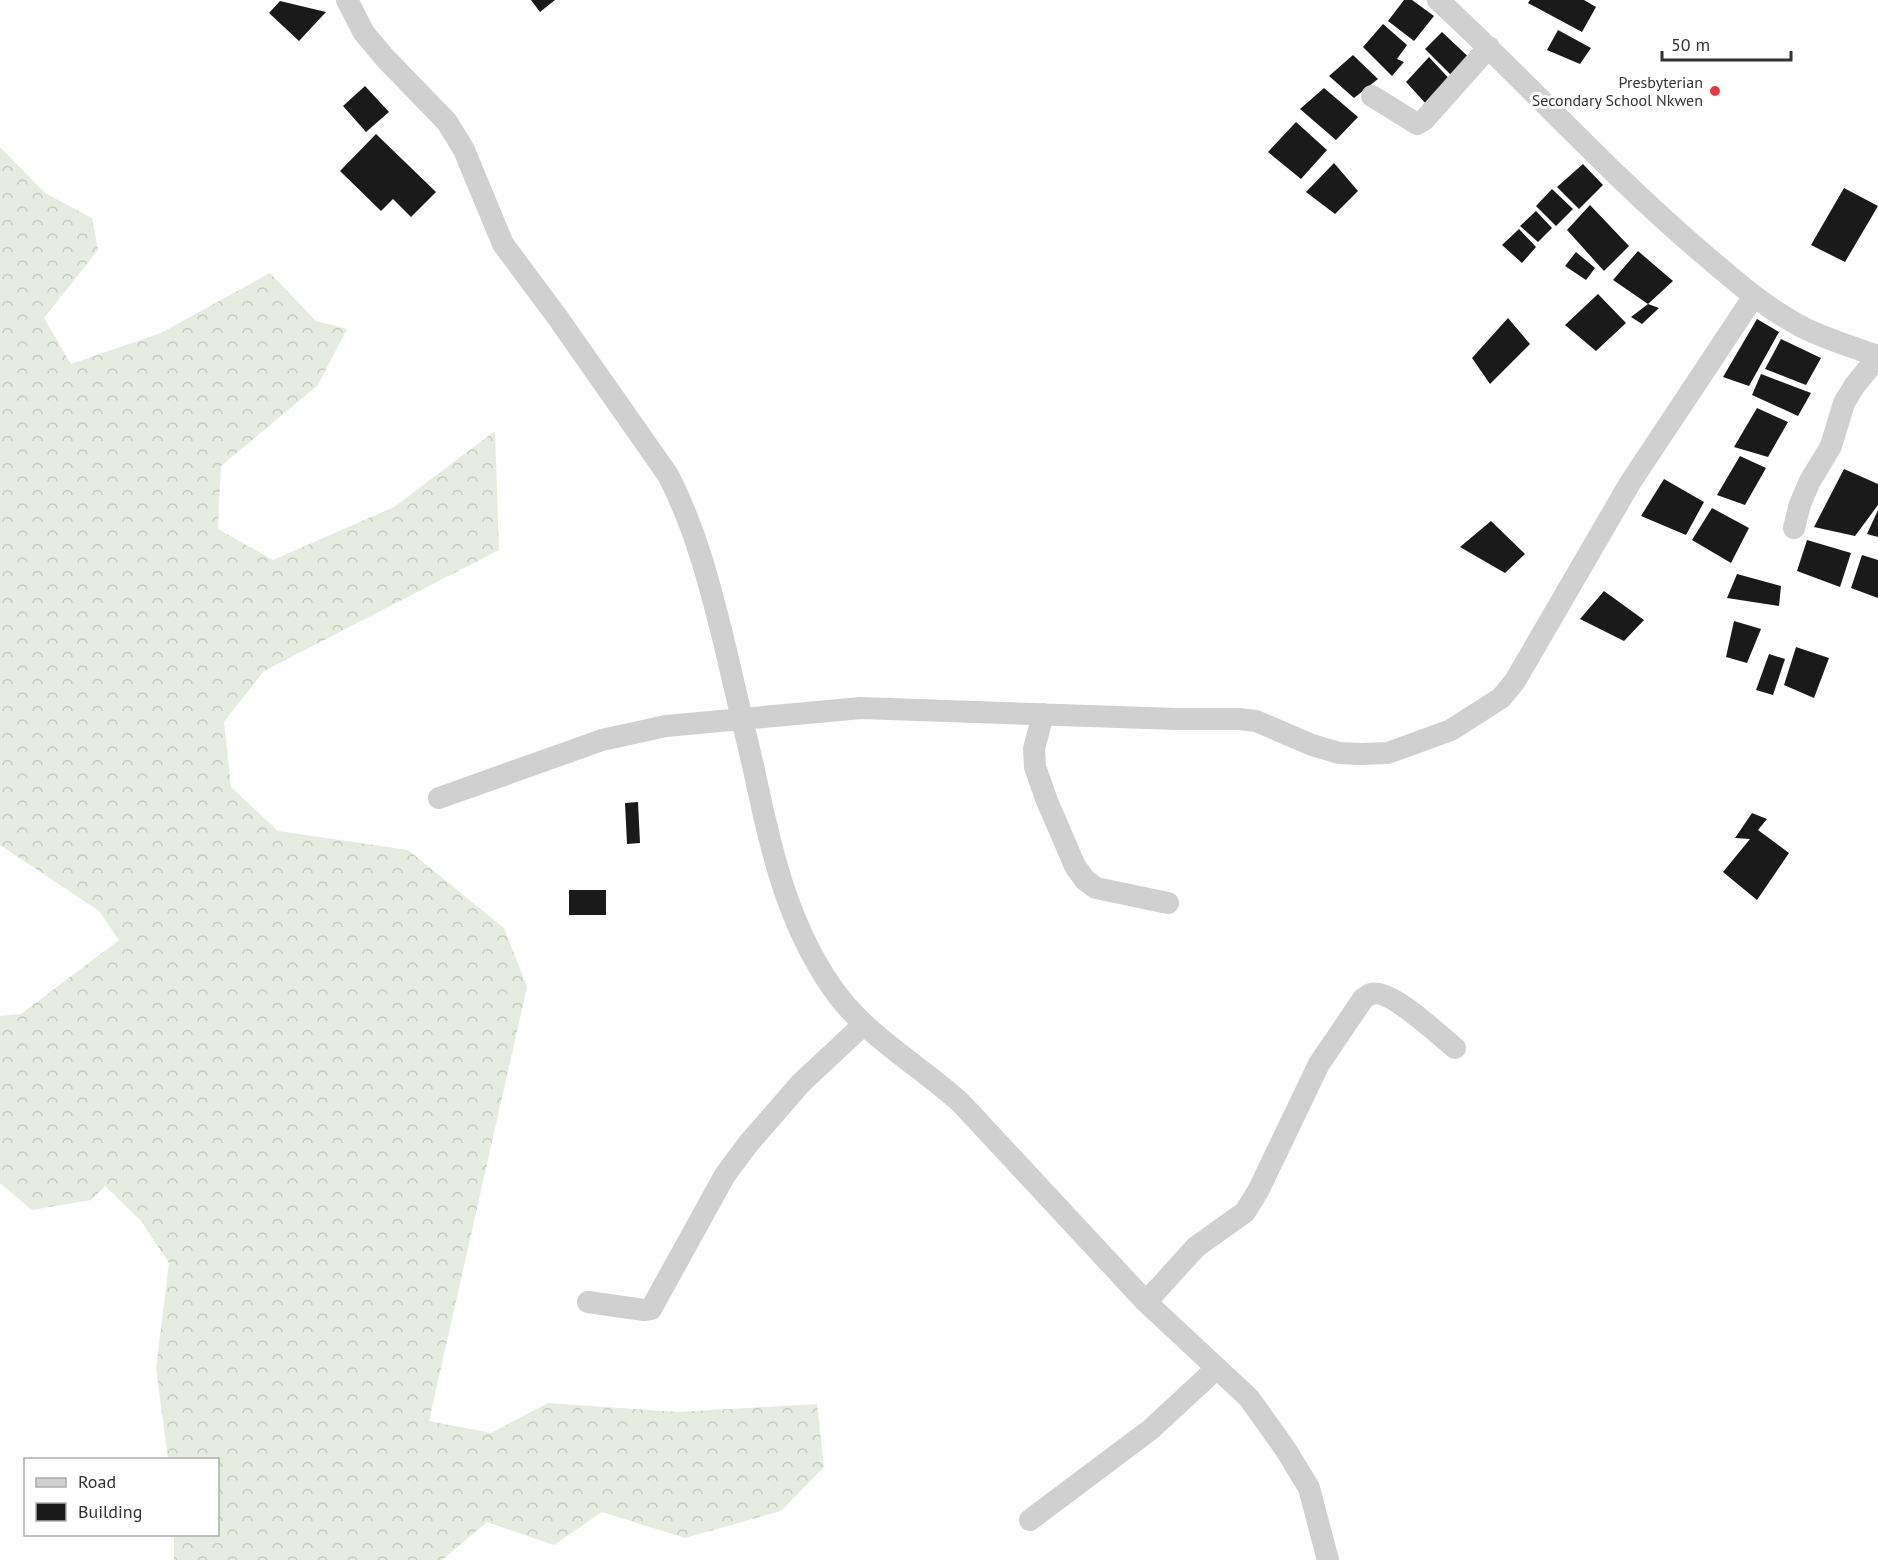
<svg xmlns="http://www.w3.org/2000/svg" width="1878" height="1560" font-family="'PT Sans',sans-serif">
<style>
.forest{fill:url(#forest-crowns)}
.building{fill:#1a1a1a}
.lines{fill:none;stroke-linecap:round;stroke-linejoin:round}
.minor{stroke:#d0d0d0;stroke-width:22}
.poi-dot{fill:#e63946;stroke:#fff;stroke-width:2}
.labels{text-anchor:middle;stroke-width:6;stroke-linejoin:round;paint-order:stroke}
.poi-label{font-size:16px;fill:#333;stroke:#fff;text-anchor:end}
</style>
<defs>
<pattern id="forest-crowns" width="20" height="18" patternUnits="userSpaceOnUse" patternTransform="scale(1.5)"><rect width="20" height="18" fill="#e6ecdf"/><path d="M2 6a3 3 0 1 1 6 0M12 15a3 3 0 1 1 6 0" fill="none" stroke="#c6cbc0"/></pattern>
</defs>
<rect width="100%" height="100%" fill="#fff"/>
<!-- forest -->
<path class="forest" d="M0 147 45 193 92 218 98 250 44 318 71 364 161 333 270 273 316 321 347 329 318 385 221 466 218 529 273 560 394 507 495 431 499 550 264 671 224 722 231 787 278 831 408 850 504 928 527 987 429 1421 491 1433 548 1403 677 1412 817 1404 824 1467 781 1511 685 1538 602 1512 554 1545 487 1522 442 1560H174V1535L218 1534V1460L168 1459 156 1368 169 1263 141 1221 105 1186 91 1200 32 1210 0 1183V1016L21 1014 119 940 99 911 0 845Z"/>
<!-- building -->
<path class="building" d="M531 0H555L540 12Z
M1404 0H1412L1434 16 1414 41 1388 21Z
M1530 0H1584L1596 7 1582 32 1528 3Z
M280 1 326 12 299 41 269 13Z
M1383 24 1407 45 1397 59 1404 62 1392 76 1363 47Z
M1558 30 1591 48 1580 64 1547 50Z
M1442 32 1475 63 1455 79 1425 49Z
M1353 55 1378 79 1354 98 1329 76Z
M1429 57 1455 85 1428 106 1406 82Z
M365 86 389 112 366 132 343 106Z
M1324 88 1358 117 1336 140 1300 109Z
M1296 122 1327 150 1301 179 1268 152Z
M376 134 436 192 411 217 393 199 381 211 340 171Z
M1334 163 1358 191 1335 214 1306 192Z
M1583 164 1603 185 1579 209 1557 187Z
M1844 188 1878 206 1845 262 1811 245Z
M1552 189 1573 209 1556 226 1536 206Z
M1590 205 1629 246 1604 271 1567 230Z
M1536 211 1552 228 1538 242 1520 226Z
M1519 229 1536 247 1522 263 1502 245Z
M1638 251 1673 281 1648 304 1613 280Z
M1576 252 1595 268 1586 280 1565 266Z
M1598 294 1626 323 1596 351 1565 325Z
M1648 304 1659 308 1642 324 1631 317Z
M1508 318 1530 344 1490 384 1472 358Z
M1757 319 1779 332 1749 386 1723 377Z
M1781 339 1821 358 1806 385 1765 369Z
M1761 374 1811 393 1798 416 1752 395Z
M1757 408 1788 422 1768 457 1734 447Z
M1740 456 1766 468 1745 505 1717 495Z
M1844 469 1878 484V505L1855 536 1814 527Z
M1664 479 1704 502 1686 535 1641 516Z
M1712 508 1749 528 1731 563 1692 540Z
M1878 510V537L1867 534Z
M1491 521 1525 554 1505 573 1460 547Z
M1807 540 1851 553 1840 587 1797 571Z
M1862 555 1878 560V598L1851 588Z
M1737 574 1781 586 1779 606 1727 598Z
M1604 591 1644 620 1624 641 1580 619Z
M1734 621 1761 629 1747 663 1726 657Z
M1796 647 1829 658 1814 698 1784 685Z
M1769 654 1785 659 1773 695 1756 690Z
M638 802 640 843 627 844 625 803Z
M1752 813 1767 819 1758 830 1789 853 1757 900 1723 872 1750 839 1735 838Z
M569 890H606V915H569Z"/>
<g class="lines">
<!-- minor -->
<path class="minor" d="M347 0 364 33 385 58 447 122 464 150 503 244 558 318 668 475C695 527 710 585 724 642 734 684 744 727 754 770 770 846 786 920 831 986 863 1034 918 1064 961 1103L1146 1302 1249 1398 1286 1450 1309 1488 1328 1560
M1438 0C1525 80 1604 168 1693 245 1727 274 1762 306 1802 327 1826 339 1852 347 1878 356
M1372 96 1417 124 1424 120 1489 47
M1794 528 1800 504 1810 481 1831 446 1844 403 1855 385 1878 357
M1043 714 1034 749 1035 767 1047 801 1075 866 1085 880 1096 888 1168 903
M439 798 602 740 666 726 861 708 1176 719H1239L1256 721 1312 745 1339 753 1361 754 1388 753 1451 730 1501 698 1515 681 1630 483 1754 296
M588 1302 644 1310 651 1309 725 1175 748 1144 801 1083 863 1025
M1146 1302 1196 1247 1245 1212 1258 1191 1319 1064 1363 999C1366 997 1368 995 1371 994 1390 988 1440 1036 1455 1048
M1030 1520 1150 1430 1217 1368"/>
</g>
<!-- markers -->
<circle class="poi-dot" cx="1715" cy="91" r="6"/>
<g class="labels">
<!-- poi labels -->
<g class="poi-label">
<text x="1703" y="88">Presbyterian<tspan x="1703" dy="18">Secondary School Nkwen</tspan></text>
</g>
</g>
<!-- legend -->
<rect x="24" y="1458" width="195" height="78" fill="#ffffff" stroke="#adadad" stroke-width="1.5"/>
<rect x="36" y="1478" width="30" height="9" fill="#d0d0d0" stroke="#adadad" stroke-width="1.5"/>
<text x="78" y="1488" font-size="18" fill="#333333">Road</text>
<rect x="36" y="1503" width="30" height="18" fill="#1a1a1a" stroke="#adadad" stroke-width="1.5"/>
<text x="78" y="1518" font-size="18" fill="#333333">Building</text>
<!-- scale -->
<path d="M1662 51v9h129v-9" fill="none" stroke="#333333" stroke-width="3"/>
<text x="1671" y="51" font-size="18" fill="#333333" stroke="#ffffff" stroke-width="4.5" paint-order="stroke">50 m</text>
</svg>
